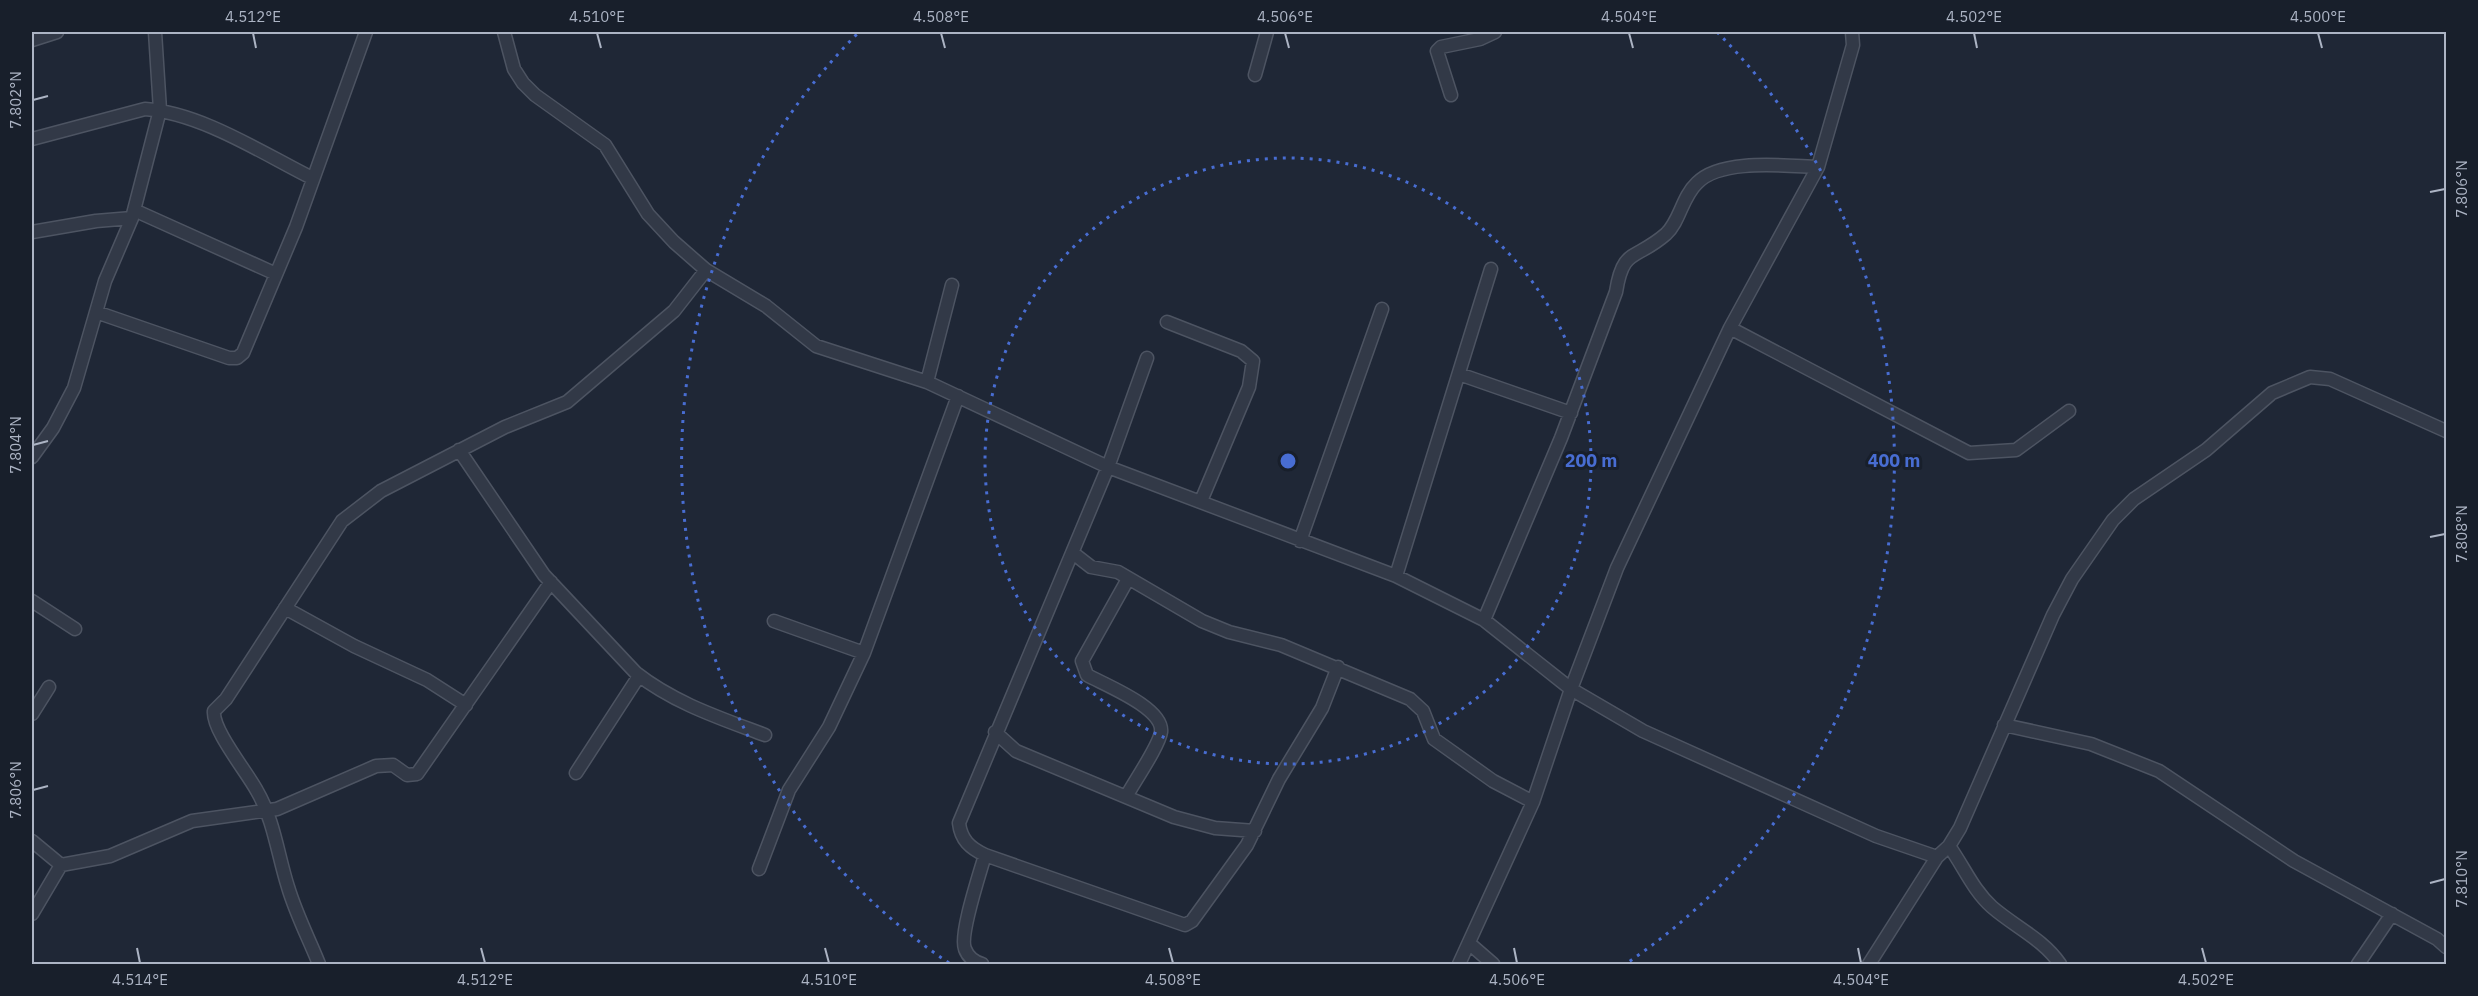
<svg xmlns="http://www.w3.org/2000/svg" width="2478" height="996" font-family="'IBM Plex Sans',sans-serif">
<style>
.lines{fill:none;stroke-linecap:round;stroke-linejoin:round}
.street-casing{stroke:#4d5462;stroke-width:15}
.street{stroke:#323947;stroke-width:12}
.ticks{fill:none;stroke:#acb4c4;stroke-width:2}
.ring{fill:none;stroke:#486dd2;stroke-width:3;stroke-dasharray:3 6}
.centre{fill:#486dd2;stroke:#181f2b;stroke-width:3}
.ring-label{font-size:18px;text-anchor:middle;font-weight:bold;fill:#486dd2;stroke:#181f2b;stroke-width:6;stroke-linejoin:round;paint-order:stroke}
.neatline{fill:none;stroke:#acb4c4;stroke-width:2}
.ticks-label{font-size:15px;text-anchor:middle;fill:#acb4c4}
</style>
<rect width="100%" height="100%" fill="#1f2736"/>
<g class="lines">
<defs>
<path id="street" d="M504 32 514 69 523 83 535 95 605 145 648 214 674 242 706 270 766 306 816 346 927 382 1108 467 1396 576 1484 620 1571 689 1643 731 1876 836 1937 857 1949 846 1960 828 2053 615 2072 579 2113 520 2134 499 2206 450 2272 393 2310 377 2330 379 2446 431
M32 40 57 32
M1255 75 1267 32
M1451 95 1437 51 1441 47 1480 39 1495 32
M32 139 145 109C201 113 262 153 312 178
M134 210 276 274
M32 232 96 221 132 218
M96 312 229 358H237L243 353 296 227 366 32
M1167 322 1241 351 1253 361 1249 387 1201 501
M1730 328 1969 453 2016 450 2069 411
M1147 358 1108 467 959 823C961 840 970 848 985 855L1185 925 1192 921 1247 845 1279 779 1322 708 1338 667
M1459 374 1571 413
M927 382 952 285
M459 450 544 575 636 673C674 703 720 718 765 735
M32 457 53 428 74 388 105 281 132 218 160 110 155 32
M1300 541 1382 309
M1073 553 1091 567 1118 572 1202 621 1229 632 1281 645 1410 699 1423 711 1434 739 1493 781 1533 802
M1396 576 1491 269
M32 601 75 629
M285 608 354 646 427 680 466 705
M1484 620 1561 438 1616 292C1623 247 1635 261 1666 234 1680 221 1682 197 1697 183 1721 158 1786 166 1818 167
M774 621 864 653
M32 714 49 687
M2004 725 2091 744 2159 771 2294 861 2437 939 2446 947
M995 732 1016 751 1174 817 1215 828 1255 831
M576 773 639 676
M1126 797C1134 782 1159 746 1161 732 1164 708 1105 685 1087 675L1082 661 1128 579
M32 841 61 865 110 856 192 821 277 809 376 766 393 765 407 775 417 774 551 582
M1949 846C1964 867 1973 890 1992 907 2015 927 2043 939 2060 964
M759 869 789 790 829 727 864 653 958 396
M32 914 61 865
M1470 944 1493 964
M319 964C309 939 296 914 288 887 278 856 274 820 257 791 247 772 212 730 214 711L226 699 342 521 381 491 505 427 567 402 674 311 706 270
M982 964C975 962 968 957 965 949 959 935 980 873 985 855
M1459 964 1533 802 1571 689 1617 568 1730 328 1818 167 1853 45 1852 32
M1869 964 1937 857
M2358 964 2392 914"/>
</defs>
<!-- street casing -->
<use href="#street" class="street-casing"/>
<!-- street -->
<use href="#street" class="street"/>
</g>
<!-- ticks -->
<path class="ticks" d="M253 33 256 48M597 33 601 48M941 33 945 48M1285 33 1289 48M1629 33 1633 48M1974 33 1977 48M2318 33 2322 48M33 100 48 96M2430 192 2445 189M33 445 48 441M2430 537 2445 534M33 790 48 786M2430 883 2445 879M137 948 140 963M481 948 485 963M825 948 829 963M1169 948 1173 963M1514 948 1517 963M1858 948 1861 963M2202 948 2206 963"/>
<!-- distance rings -->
<g class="ring">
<circle cx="1288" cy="461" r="303"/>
<path d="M949 963A606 606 0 0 1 859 32M1717 32A606 606 0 0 1 1627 963"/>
</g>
<circle cx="1288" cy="461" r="9" class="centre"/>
<g class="ring-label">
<text x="1591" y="467">200 m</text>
<text x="1894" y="467">400 m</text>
</g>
<!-- border -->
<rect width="2478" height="996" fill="none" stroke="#181f2b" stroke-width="66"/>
<rect x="33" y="33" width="2412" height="930" class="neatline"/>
<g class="ticks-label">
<text x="253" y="22">4.512°E</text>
<text x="597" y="22">4.510°E</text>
<text x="941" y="22">4.508°E</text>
<text x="1285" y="22">4.506°E</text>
<text x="1629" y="22">4.504°E</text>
<text x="1974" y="22">4.502°E</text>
<text x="2318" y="22">4.500°E</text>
<text transform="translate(16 100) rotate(-90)" y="5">7.802°N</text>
<text transform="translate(2462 189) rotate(-90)" y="5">7.806°N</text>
<text transform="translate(16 445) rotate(-90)" y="5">7.804°N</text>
<text transform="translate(2462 534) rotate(-90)" y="5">7.808°N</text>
<text transform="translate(16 790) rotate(-90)" y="5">7.806°N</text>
<text transform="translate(2462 879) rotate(-90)" y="5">7.810°N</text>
<text x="140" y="985">4.514°E</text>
<text x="485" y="985">4.512°E</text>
<text x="829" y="985">4.510°E</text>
<text x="1173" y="985">4.508°E</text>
<text x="1517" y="985">4.506°E</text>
<text x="1861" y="985">4.504°E</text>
<text x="2206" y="985">4.502°E</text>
</g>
</svg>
